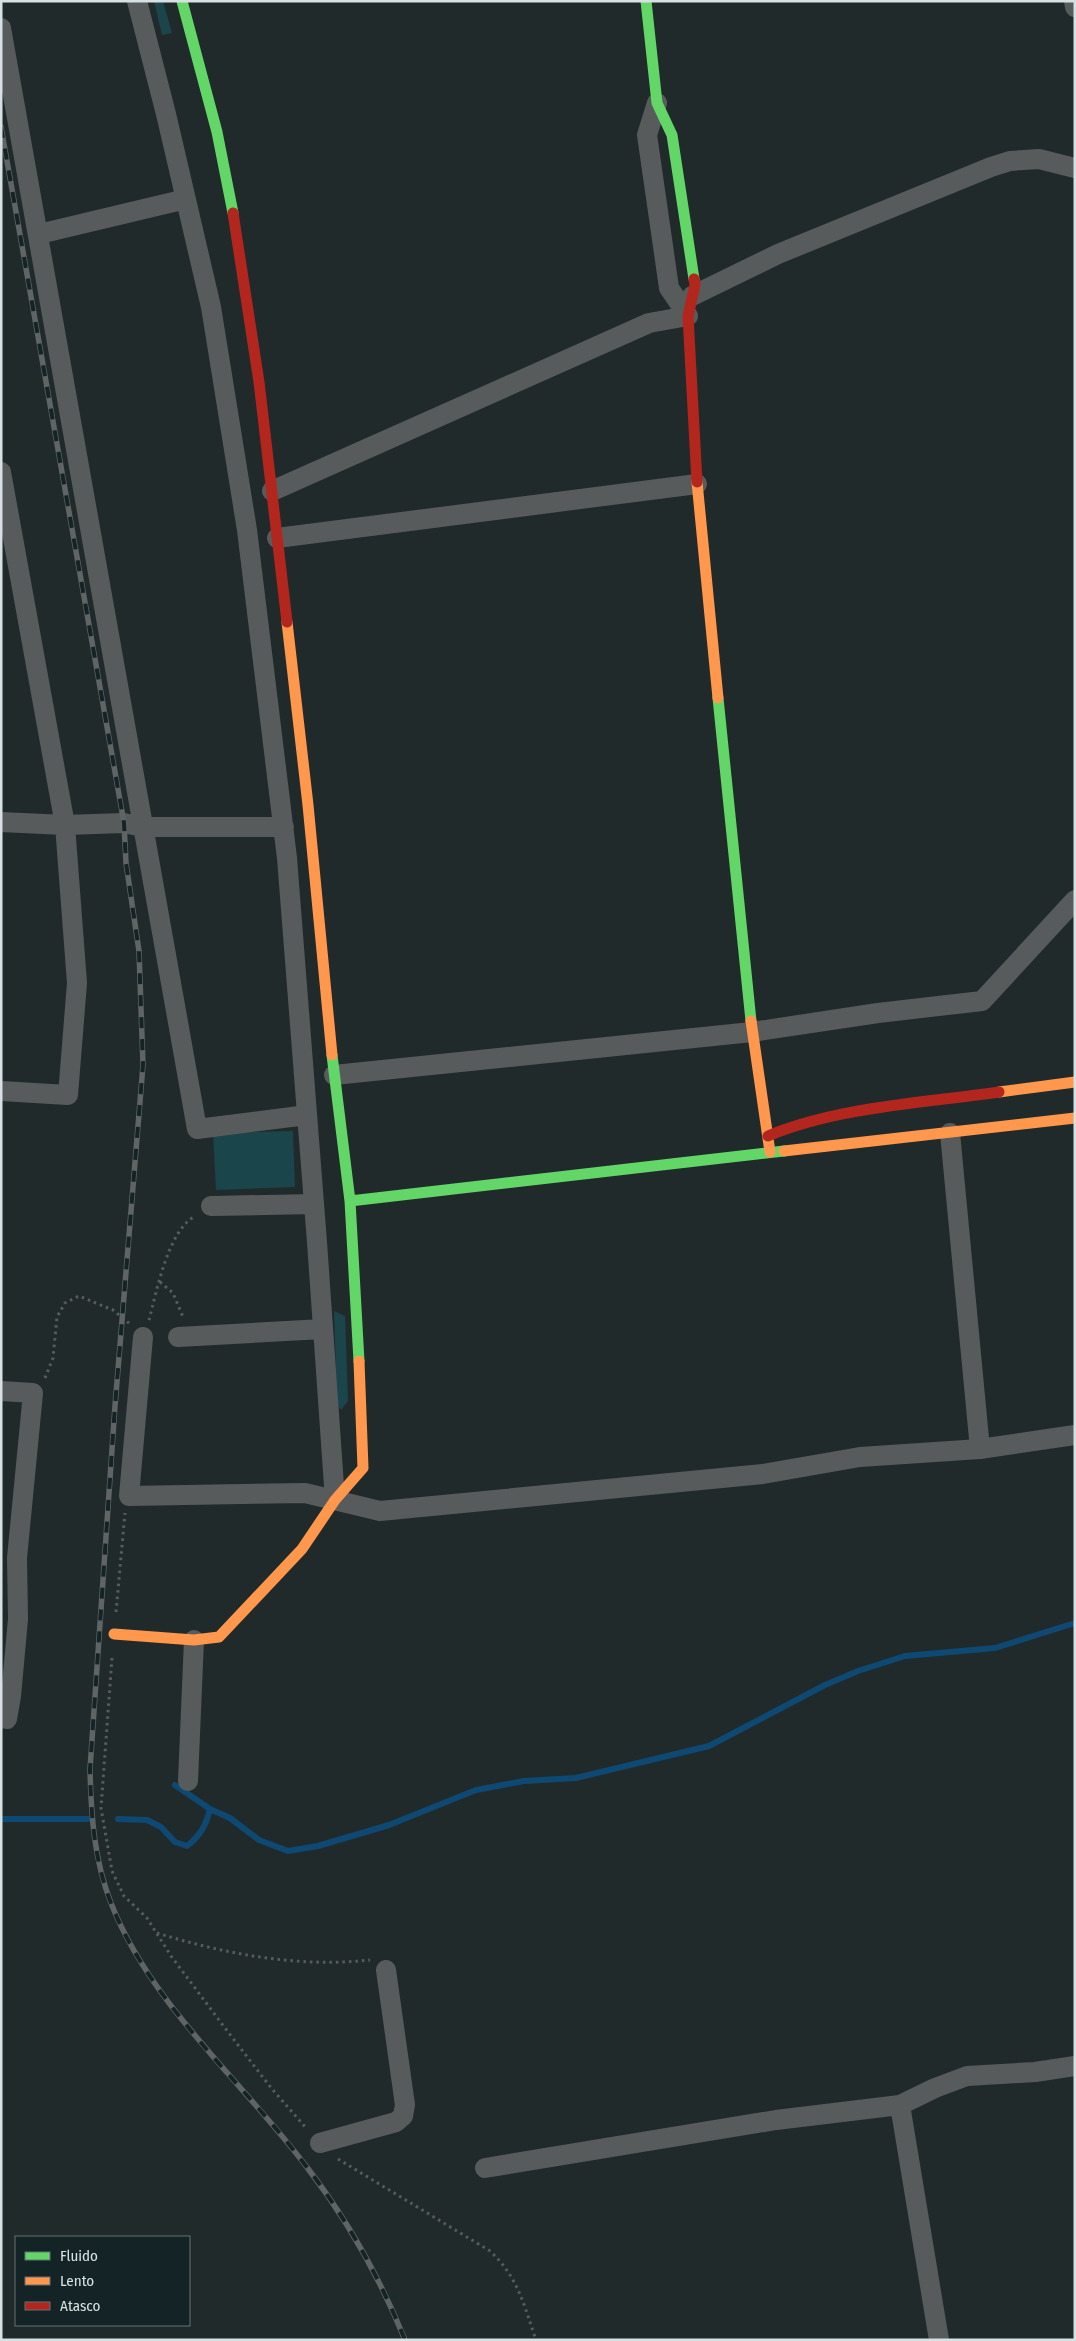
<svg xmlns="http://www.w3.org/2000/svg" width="1076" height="2341" font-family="'Fira Sans Condensed',sans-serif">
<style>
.green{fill:#1a454a}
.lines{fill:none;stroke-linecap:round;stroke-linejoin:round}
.stream{stroke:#0e4974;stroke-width:6}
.path{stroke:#575c5c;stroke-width:3;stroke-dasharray:2.5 4;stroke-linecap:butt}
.street{stroke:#585b5c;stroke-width:20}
.fast{stroke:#63d668;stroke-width:11}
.slow{stroke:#ff974d;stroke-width:11}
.jam{stroke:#b3261e;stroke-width:11}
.rail-casing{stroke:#5f6465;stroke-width:5.5}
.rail{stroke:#142426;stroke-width:4;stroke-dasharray:11;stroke-linecap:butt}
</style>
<rect width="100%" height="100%" fill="#212a2b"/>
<!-- green -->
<path class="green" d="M154 1H163L172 33 162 35Z
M293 1131 295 1187 216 1190 213 1133Z
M334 1311 345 1316 348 1401 341 1410 337 1405Z"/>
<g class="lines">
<!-- stream -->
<path class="stream" d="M175 1785 210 1809
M1 1819H88
M118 1819 147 1820 161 1827 175 1842 187 1846C201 1835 206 1825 210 1809L230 1818 259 1840 288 1851 318 1846 389 1825 476 1790 524 1781 576 1778 709 1746 825 1685 858 1671 905 1656 995 1648 1075 1623"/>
<!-- path -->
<path class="path" d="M160 1282 173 1293 183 1317
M149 1320C157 1290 168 1231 195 1216
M45 1378 53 1358 57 1317 65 1303 79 1296 113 1310 130 1324
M116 1612 125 1513
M112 1658 101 1808 112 1871 124 1896 147 1918 171 1956 228 2032 272 2089 307 2129
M157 1933C225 1954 299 1968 370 1960
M338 2159 490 2251C518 2277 524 2305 536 2340"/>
<!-- street -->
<path class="street" d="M137 1 166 114 211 307 247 530 287 858 317 1242 335 1500
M1074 1 1075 7
M1 28 197 1129 307 1115
M39 234 186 199
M692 296 778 254 991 167 1010 161 1039 159 1075 168
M1 472 65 825 77 983 68 1095 1 1091
M272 491 649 323 688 316 669 288 662 239 647 135 657 103
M277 538 697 484
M1 822 65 825 124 823 143 827H284
M334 1075 752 1032 878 1013 982 1001 1075 900
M950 1133 980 1449
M211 1206 314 1204
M143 1337 129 1496 305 1493 380 1511 763 1474 860 1457 980 1449 1075 1435
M178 1337 323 1329
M1 1391 33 1393 17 1558 18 1619 11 1696 7 1719 1 1718
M188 1781 194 1640
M900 2105 939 2340
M320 2143 396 2122 403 2116 405 2105 386 1970
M485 2168 776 2120 900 2105 935 2088 967 2076 1035 2072 1075 2066"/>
<!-- fast -->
<path class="fast" d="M182 1 217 132 233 213
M646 1 657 103 672 135 694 279
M718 698 751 1021
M332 1055 350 1201 359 1361
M350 1201 784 1151"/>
<!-- slow -->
<path class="slow" d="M697 482 718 698
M287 622 308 805 332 1055
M751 1021 770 1152
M999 1092 1075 1082
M784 1151 1075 1118
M114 1634 194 1640 219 1637 302 1549 335 1500 363 1468 359 1361"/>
<!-- jam -->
<path class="jam" d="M233 213 259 382 287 622
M694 279 695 285 688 316 697 482
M768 1136C837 1107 924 1103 999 1092"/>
<defs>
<path id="rail" d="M1 127 124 823 126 863 139 951 143 1065 115 1406 90 1769C91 1815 94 1860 111 1903 150 2004 242 2081 306 2166 347 2219 380 2278 405 2340"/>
</defs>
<!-- rail casing -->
<use href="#rail" class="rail-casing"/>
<!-- rail -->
<use href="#rail" class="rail"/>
</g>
<!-- border -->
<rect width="1076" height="2341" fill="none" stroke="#d7e1e3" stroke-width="5"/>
<!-- legend -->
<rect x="15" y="2236" width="175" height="90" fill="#142426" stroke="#627072"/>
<rect x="25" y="2252" width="25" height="8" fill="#63d668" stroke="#627072"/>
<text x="60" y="2261" font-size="15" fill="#d7e1e3">Fluido</text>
<rect x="25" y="2277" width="25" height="8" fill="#ff974d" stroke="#627072"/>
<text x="60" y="2286" font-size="15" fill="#d7e1e3">Lento</text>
<rect x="25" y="2302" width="25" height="8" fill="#b3261e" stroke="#627072"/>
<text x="60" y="2311" font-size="15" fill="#d7e1e3">Atasco</text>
</svg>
